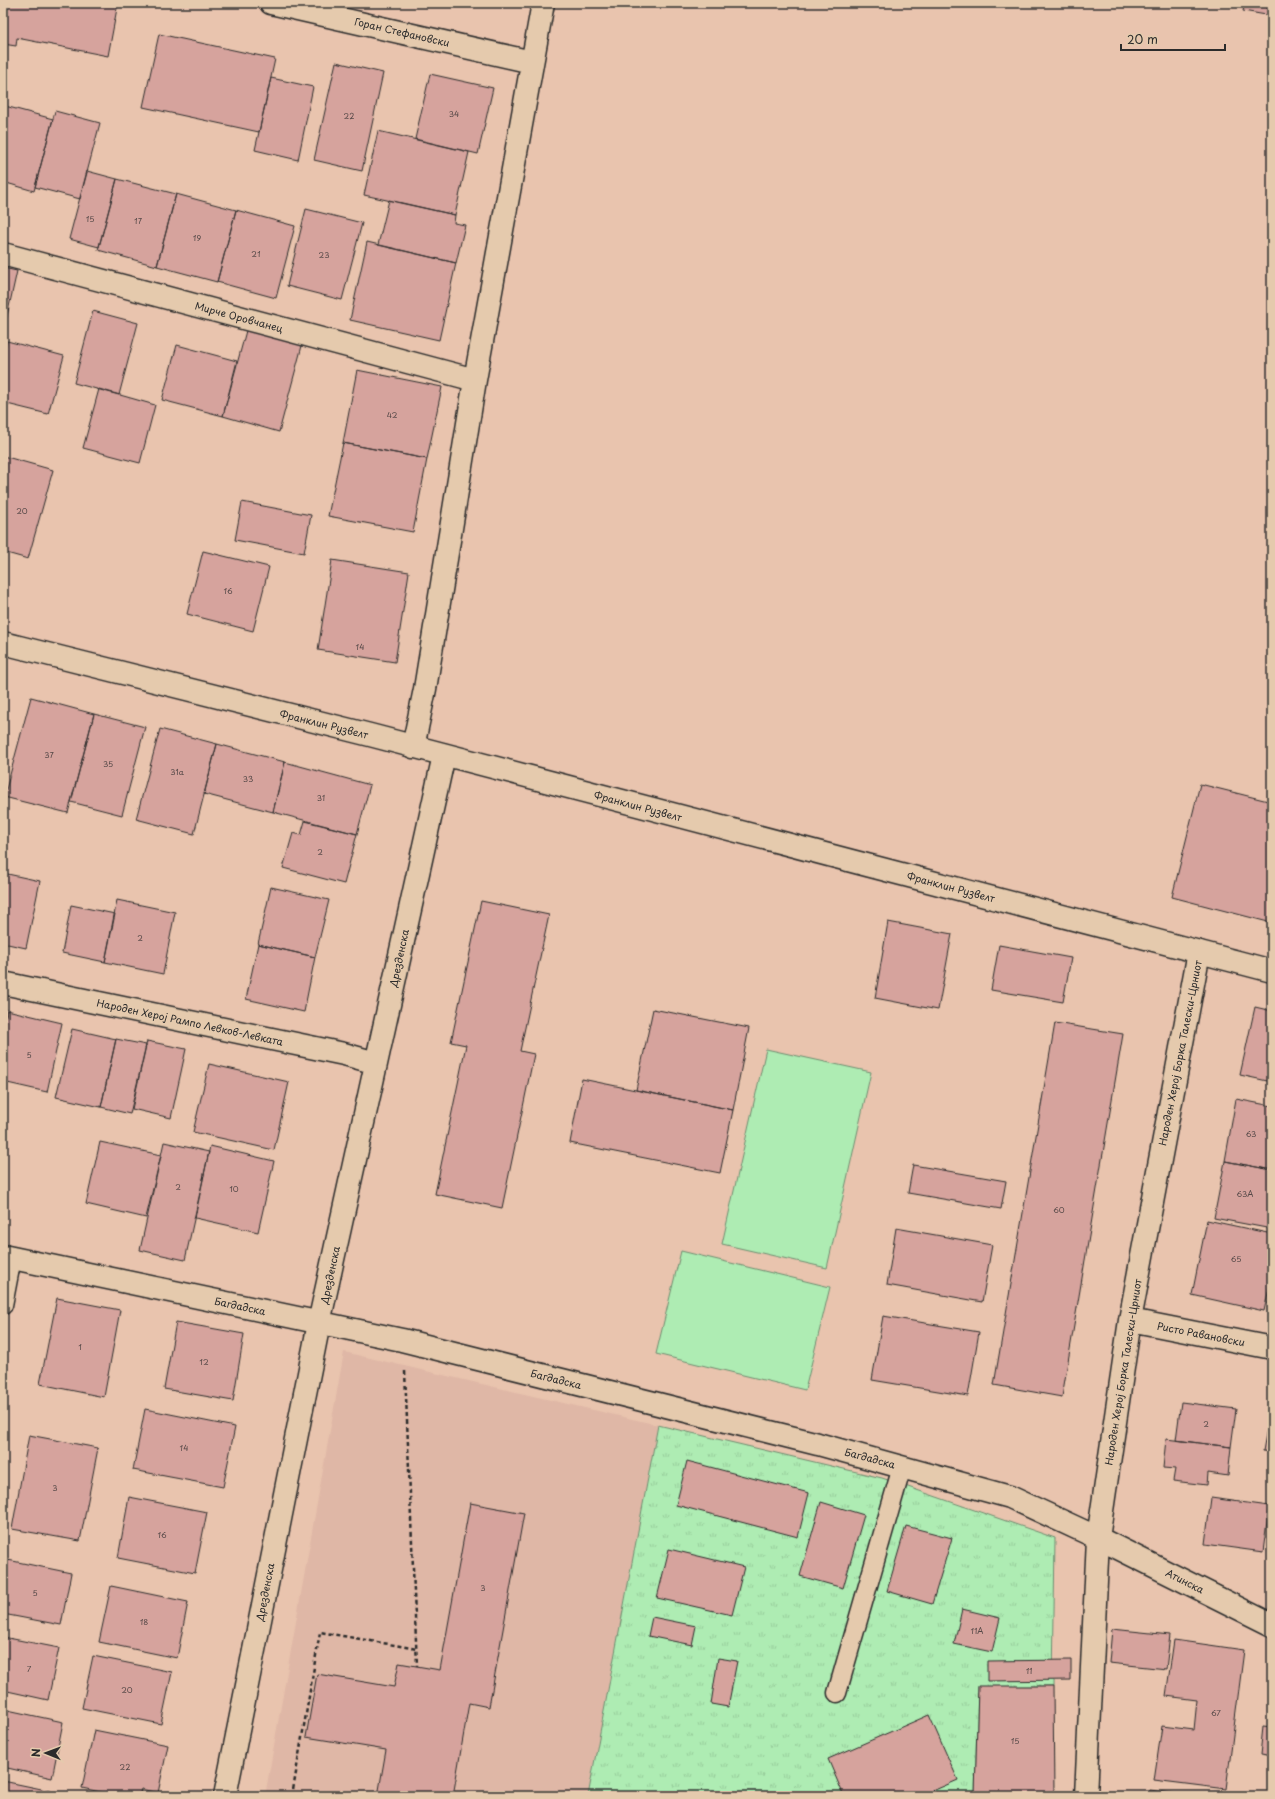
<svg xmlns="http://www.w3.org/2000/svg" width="1275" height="1799" font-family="'Playpen Sans',sans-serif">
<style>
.built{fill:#dfb7a6}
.grass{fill:url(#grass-tufts);stroke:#6c8c6f}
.park{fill:#aeecb3;stroke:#6c8c6f}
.building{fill:#d6a39d;stroke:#2b2b2b}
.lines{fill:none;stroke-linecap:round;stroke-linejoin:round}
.lane-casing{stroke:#2b2b2b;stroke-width:21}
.street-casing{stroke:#2b2b2b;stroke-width:25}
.secondary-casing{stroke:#2b2b2b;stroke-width:25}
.path{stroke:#2b2b2b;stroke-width:2.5;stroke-dasharray:4 3;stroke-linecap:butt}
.lane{stroke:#e5caad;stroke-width:18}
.street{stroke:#e5caad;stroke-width:22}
.secondary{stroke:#e5caad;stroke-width:22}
.labels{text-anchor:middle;stroke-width:3.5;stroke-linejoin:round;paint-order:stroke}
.number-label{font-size:8px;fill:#564948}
.street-label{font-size:10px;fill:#2b2b2b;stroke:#e5caad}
</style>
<defs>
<pattern id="grass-tufts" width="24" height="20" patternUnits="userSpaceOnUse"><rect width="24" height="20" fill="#aeecb3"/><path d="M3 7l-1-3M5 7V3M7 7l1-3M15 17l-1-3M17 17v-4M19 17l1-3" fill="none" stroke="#96cb9a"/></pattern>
</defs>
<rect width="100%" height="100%" fill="#e9c4ae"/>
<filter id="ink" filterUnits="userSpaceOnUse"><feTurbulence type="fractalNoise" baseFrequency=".025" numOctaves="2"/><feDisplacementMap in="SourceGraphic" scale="8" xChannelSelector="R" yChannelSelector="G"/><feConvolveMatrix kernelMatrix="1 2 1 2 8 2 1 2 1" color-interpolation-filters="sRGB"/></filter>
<g filter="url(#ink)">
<!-- built -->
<path class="built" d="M344 1352 658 1425 588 1796H265Z"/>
<!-- grass -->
<path class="grass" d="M658 1425 882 1478 1055 1538 1053 1686 978 1687 975 1796H588Z"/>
<!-- park -->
<path class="park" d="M766 1049 871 1072 827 1268 722 1244Z
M681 1251 830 1287 805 1390 656 1354Z"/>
<!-- building -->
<path class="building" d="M3 3H118L108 56 17 38 16 46 3 44Z
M1245 3H1272V16L1243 11Z
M159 34 275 59 259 132 143 107Z
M336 62 383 73 362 171 314 160Z
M430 74 493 88 478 154 415 139Z
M271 78 313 87 298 160 255 150Z
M5 106 53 119 34 191 3 182V113Z
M55 111 100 123 80 199 35 187Z
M378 131 469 152 455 215 364 195Z
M87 171 117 179 99 247 69 239Z
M117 179 176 194 157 266 98 250Z
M176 194 236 210 217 282 157 266Z
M389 200 455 215 454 223 465 225 456 263 378 245Z
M306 209 362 223 342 300 287 286Z
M236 210 295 226 276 298 217 282Z
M367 242 456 263 439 340 350 320Z
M3 268 17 271 3 334Z
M93 311 138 323 119 395 74 383Z
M247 327 303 342 279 432 223 416Z
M7 341 64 356 48 414 3 403V356Z
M177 345 237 361 223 416 162 400Z
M357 370 442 387 427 459 343 443Z
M99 389 155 405 140 463 83 448Z
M343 443 427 459 413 532 328 516Z
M3 456 53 470 28 559 3 552Z
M242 502 311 515 304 553 235 540Z
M203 551 269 567 253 631 187 614Z
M332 560 409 572 395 662 318 650Z
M31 697 94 714 68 813 4 797Z
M94 714 145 727 122 815 71 802Z
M160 729 217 744 194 834 136 819Z
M217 744 285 762 273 812 204 794Z
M285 762 370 785 357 834 273 812Z
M1200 784 1272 802V923L1172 897Z
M305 821 357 834 344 884 283 868 293 833 301 835Z
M3 873 40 881 26 948 3 943Z
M271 887 329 900 315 957 258 944Z
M117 900 175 912 163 974 105 962Z
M481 901 549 915 520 1051 534 1054 502 1208 435 1194 466 1045 451 1042Z
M71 905 115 914 105 962 62 953Z
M888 922 952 934 938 1010 875 998Z
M258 944 315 957 304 1012 246 999Z
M999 945 1071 958 1063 1002 991 990Z
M1255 1007 1272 1011V1082L1240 1075Z
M3 1009 7 1010 3 1028Z
M653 1009 749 1028 733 1110 636 1090Z
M7 1010 62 1023 47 1092 3 1082V1028Z
M1055 1023 1123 1034 1062 1397 994 1385Z
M72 1029 116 1039 101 1107 56 1097Z
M116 1039 146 1045 130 1114 101 1107Z
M147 1041 186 1049 171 1118 132 1109Z
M209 1064 289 1082 274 1150 193 1132Z
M582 1079 733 1110 720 1173 570 1143Z
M1236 1099 1272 1106V1170L1225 1161Z
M100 1142 161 1155 146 1218 86 1204Z
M164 1142 209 1152 185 1260 140 1250Z
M210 1146 274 1161 258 1232 195 1218Z
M1225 1161 1272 1170V1229L1214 1218Z
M913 1165 1006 1181 1001 1209 908 1193Z
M1207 1220 1272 1234V1275L1264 1311 1192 1295Z
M896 1228 992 1245 982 1302 887 1285Z
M1272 1285V1305L1268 1304Z
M57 1298 120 1310 104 1397 40 1384Z
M883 1316 979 1332 968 1396 872 1380Z
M176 1322 244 1334 233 1401 164 1389Z
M1272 1400V1452L1263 1451Z
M1181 1402 1236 1409 1231 1447 1176 1440Z
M145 1409 235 1427 223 1487 133 1470Z
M29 1435 98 1448 80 1541 12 1529Z
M1166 1439 1231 1447 1228 1476 1208 1473 1207 1485 1173 1481 1175 1469 1163 1468Z
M687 1461 809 1493 798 1537 676 1505Z
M129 1497 207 1512 195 1573 118 1558Z
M1211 1498 1269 1506 1263 1552 1205 1544Z
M821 1502 864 1515 843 1588 800 1576Z
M470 1503 524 1513 489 1707 469 1703 453 1796H378L386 1750 306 1737 317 1674 394 1687 399 1663 440 1670Z
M906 1526 952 1538 932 1604 887 1591Z
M669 1549 744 1567 732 1615 657 1598Z
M3 1559 71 1573 61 1625 3 1614Z
M111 1586 188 1602 177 1658 99 1642Z
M962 1609 1000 1618 992 1652 954 1644Z
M652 1617 696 1626 692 1645 648 1636Z
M1112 1629 1170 1635 1166 1669 1109 1663Z
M3 1637 59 1648 48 1700 3 1690Z
M1174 1640 1244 1650 1226 1789 1154 1780 1162 1726 1194 1730 1197 1700 1166 1696Z
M93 1656 172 1672 161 1724 82 1708Z
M718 1658 737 1661 728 1707 711 1704Z
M1071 1660V1680L987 1681V1661Z
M978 1686H1053L1054 1796H975Z
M3 1709 63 1722 52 1778 3 1767Z
M929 1715 958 1780 921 1796H844L828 1759Z
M1263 1727 1272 1728V1757L1260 1755Z
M94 1730 168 1745 158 1793 141 1789 139 1796H119L82 1788Z
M3 1781 51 1791 50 1796H3Z
M1150 1790 1190 1796H1149Z"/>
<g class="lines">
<defs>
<path id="lane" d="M3 1305 12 1258
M837 1693 902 1467"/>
<path id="street" d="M271 3 532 62
M3 254 475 380
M413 747 425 689 475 380 543 3
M3 983 344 1054 376 1063
M3 1256 402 1340 818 1444 1010 1497 1098 1538 1272 1625
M1130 1320 1272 1348
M225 1796 319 1323 444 755
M1086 1796 1098 1538 1130 1320 1199 952"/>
<path id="secondary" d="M3 643 370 735 1272 971"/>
</defs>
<!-- lane casing -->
<use href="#lane" class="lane-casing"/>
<!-- street casing -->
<use href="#street" class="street-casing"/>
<!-- secondary casing -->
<use href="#secondary" class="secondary-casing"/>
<!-- path -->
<path class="path" d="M405 1371 417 1666
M292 1796 320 1632 417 1649"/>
<!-- lane -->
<use href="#lane" class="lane"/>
<!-- street -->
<use href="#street" class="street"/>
<!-- secondary -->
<use href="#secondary" class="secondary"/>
</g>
</g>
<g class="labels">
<!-- number labels -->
<g class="number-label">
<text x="454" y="117">34</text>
<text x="349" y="119">22</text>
<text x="90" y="222">15</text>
<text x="138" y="224">17</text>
<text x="197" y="241">19</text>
<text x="256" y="257">21</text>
<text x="324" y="258">23</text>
<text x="392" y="418">42</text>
<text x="22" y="514">20</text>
<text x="228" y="594">16</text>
<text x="360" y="650">14</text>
<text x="49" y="758">37</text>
<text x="108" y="767">35</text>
<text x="177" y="775">31a</text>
<text x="248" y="782">33</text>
<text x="321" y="801">31</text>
<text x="320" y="855">2</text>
<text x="140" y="941">2</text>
<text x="29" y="1058">5</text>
<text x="1251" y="1137">63</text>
<text x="178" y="1190">2</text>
<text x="234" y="1192">10</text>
<text x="1245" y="1197">63А</text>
<text x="1059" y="1213">60</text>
<text x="1236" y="1262">65</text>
<text x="80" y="1350">1</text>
<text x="204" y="1365">12</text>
<text x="1206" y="1427">2</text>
<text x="184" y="1451">14</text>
<text x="55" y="1491">3</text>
<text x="162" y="1538">16</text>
<text x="483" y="1591">3</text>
<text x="35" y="1596">5</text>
<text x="144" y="1625">18</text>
<text x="977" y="1634">11А</text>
<text x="29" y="1672">7</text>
<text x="1029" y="1674">11</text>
<text x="127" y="1693">20</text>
<text x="1216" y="1716">67</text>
<text x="1015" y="1744">15</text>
<text x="125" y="1770">22</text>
</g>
<!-- street labels -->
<g class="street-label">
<text transform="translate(402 32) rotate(13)" y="4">Горан Стефановски</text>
<text transform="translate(239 317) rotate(15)" y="4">Мирче Оровчанец</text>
<text transform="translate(324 724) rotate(14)" y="4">Франклин Рузвелт</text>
<text transform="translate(638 806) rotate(15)" y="4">Франклин Рузвелт</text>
<text transform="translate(951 887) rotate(15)" y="4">Франклин Рузвелт</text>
<text transform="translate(399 958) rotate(-78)" y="4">Дрезденска</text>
<text transform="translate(190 1022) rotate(12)" y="4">Народен Херој Рампо Левков-Левката</text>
<text transform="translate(1180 1053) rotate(-79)" y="4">Народен Херој Борка Талески-Црниот</text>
<text transform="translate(330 1275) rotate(-78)" y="4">Дрезденска</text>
<text transform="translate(240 1306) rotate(12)" y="4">Багдадска</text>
<text transform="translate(1201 1334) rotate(11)" y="4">Ристо Равановски</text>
<text transform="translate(1123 1372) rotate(-81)" y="4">Народен Херој Борка Талески-Црниот</text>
<text transform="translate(556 1379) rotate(14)" y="4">Багдадска</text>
<text transform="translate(870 1458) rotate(15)" y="4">Багдадска</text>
<text transform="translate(1185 1581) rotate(27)" y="4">Атинска</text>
<text transform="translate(265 1592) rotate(-79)" y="4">Дрезденска</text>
</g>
</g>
<!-- margin -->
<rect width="1275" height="1799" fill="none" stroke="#e5caad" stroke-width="16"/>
<rect x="8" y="8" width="1259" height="1783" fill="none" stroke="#2b2b2b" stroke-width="1.5" filter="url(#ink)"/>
<!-- north arrow -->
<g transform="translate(46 1753) rotate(271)" stroke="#e5caad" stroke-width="3" paint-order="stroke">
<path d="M0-3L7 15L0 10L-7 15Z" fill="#2b2b2b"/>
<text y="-6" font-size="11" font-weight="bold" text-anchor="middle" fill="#2b2b2b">N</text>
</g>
<!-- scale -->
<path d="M1121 44v6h104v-6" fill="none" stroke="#2b2b2b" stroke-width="2"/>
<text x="1127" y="44" font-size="12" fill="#2b2b2b" stroke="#e5caad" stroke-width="3" paint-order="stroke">20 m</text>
</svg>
